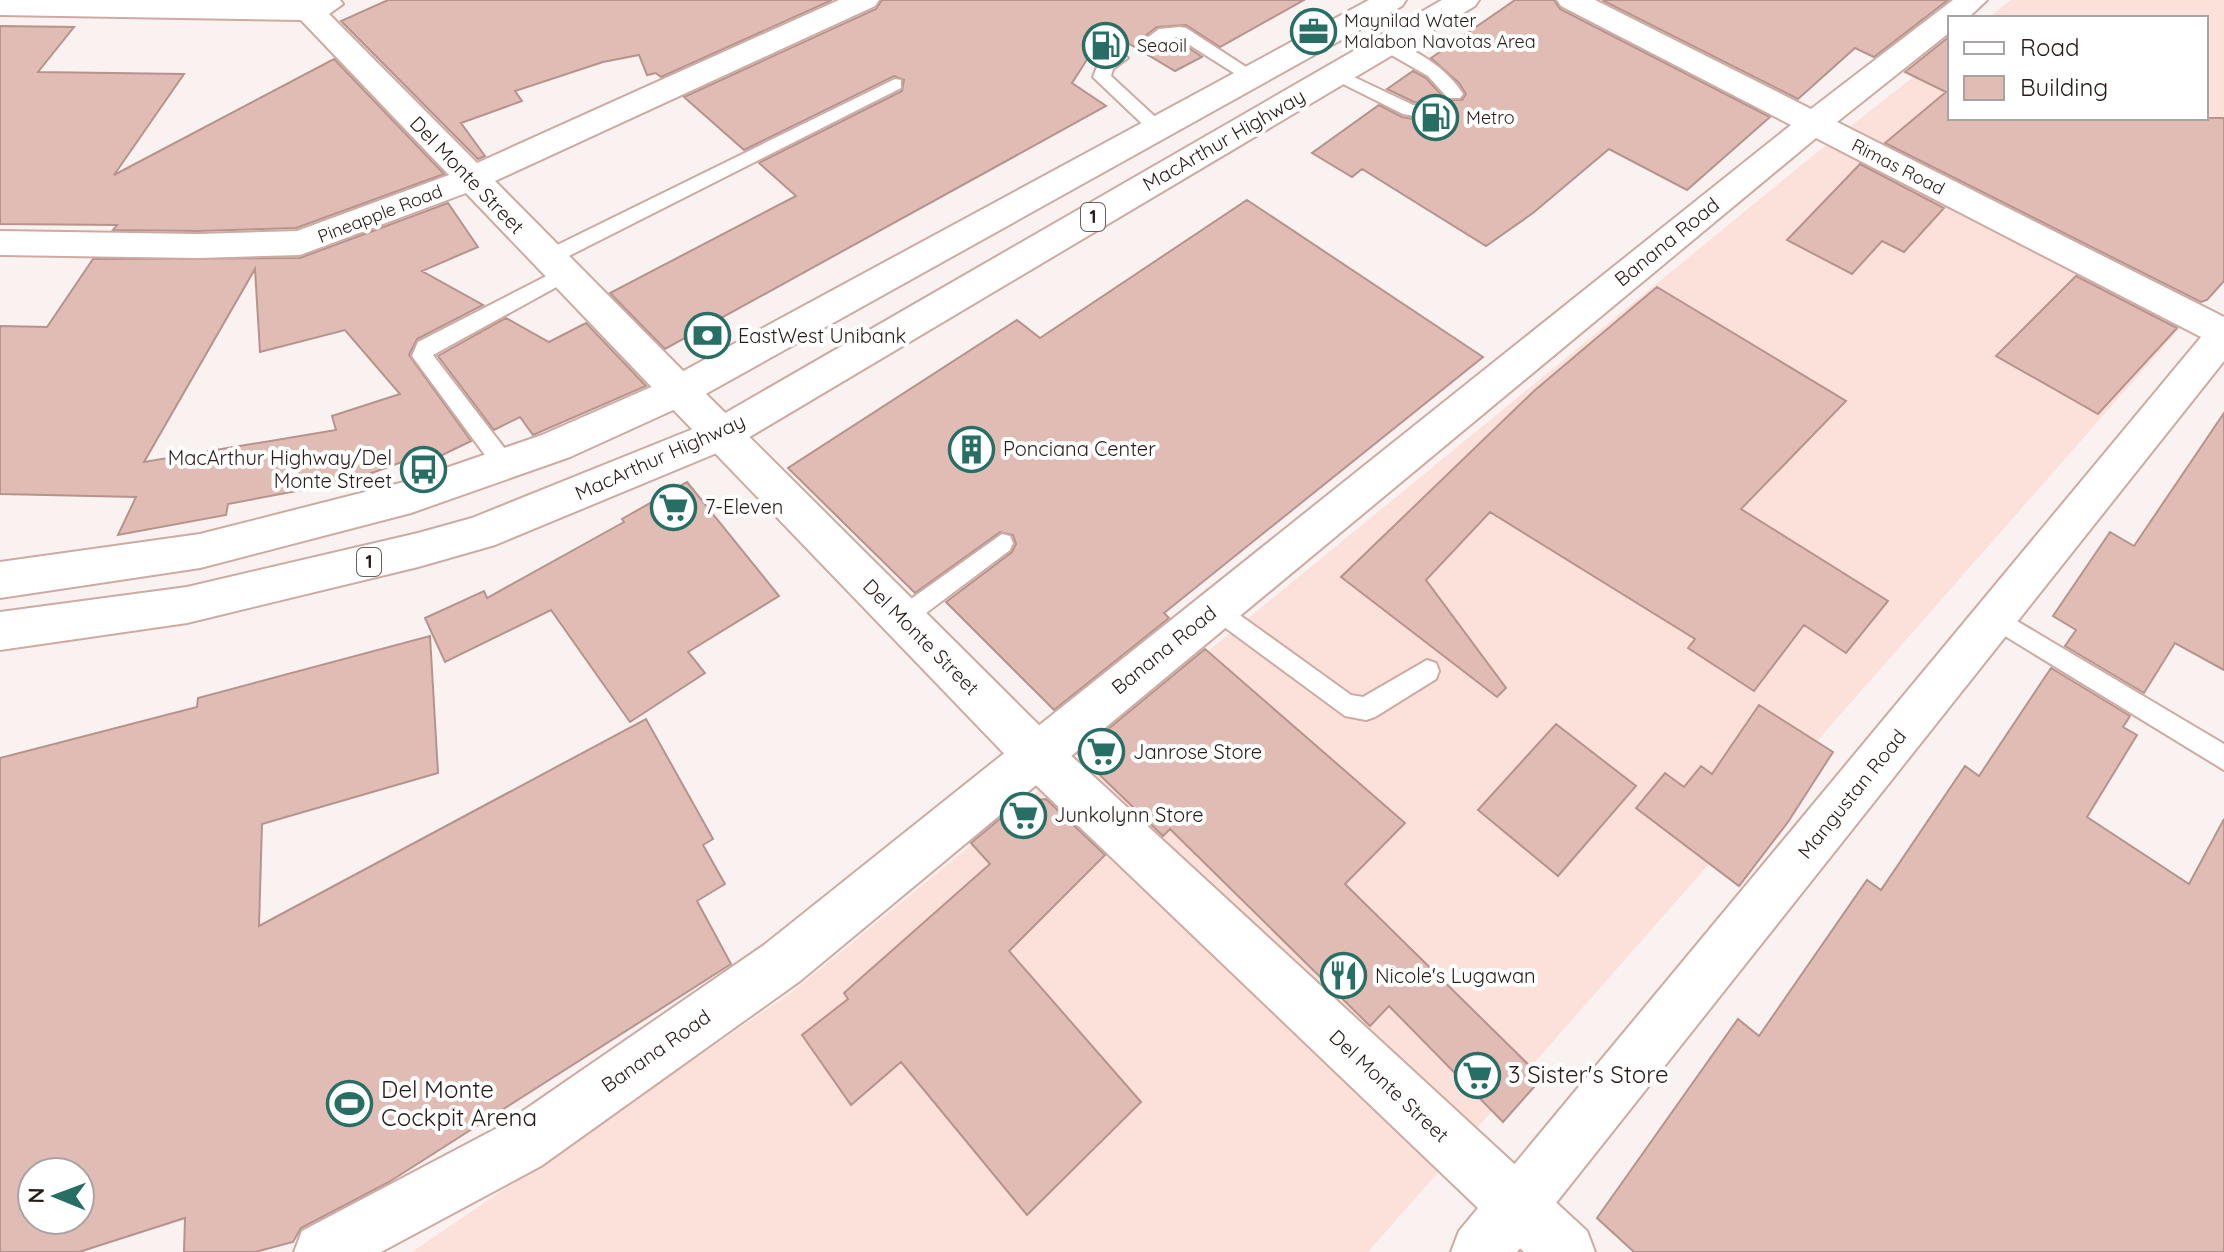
<svg xmlns="http://www.w3.org/2000/svg" width="2224" height="1252" font-family="Quicksand,sans-serif">
<style>
.built{fill:#fce0da}
.building{fill:#e1bcb4;stroke:#b6938c;stroke-width:2;fill-rule:evenodd}
.lines{fill:none;stroke-linecap:round;stroke-linejoin:round}
.lane-casing{stroke:#cdaaa2;stroke-width:4}
.street-casing{stroke:#cdaaa2;stroke-width:4}
.secondary-casing{stroke:#cdaaa2;stroke-width:4}
.highway-casing{stroke:#cdaaa2;stroke-width:4}
.lane{fill:#fff;fill-rule:evenodd}
.street{fill:#fff;fill-rule:evenodd}
.secondary{fill:#fff;fill-rule:evenodd}
.highway{fill:#fff;fill-rule:evenodd}
.labels{text-anchor:middle;stroke-width:8;stroke-linejoin:round;paint-order:stroke}
.far-poi-label{font-size:18px;fill:#281b18;stroke:#fff;text-anchor:start}
.far-street-label{font-size:18px;fill:#281b18;stroke:#fff}
.shield{fill:#fff;stroke:#685f5d;stroke-width:2}
.shield-label{font-size:18px;font-weight:bold;fill:#281b18}
.street-label{font-size:20px;fill:#281b18;stroke:#fff}
.poi-label{font-size:20px;fill:#281b18;stroke:#fff;text-anchor:start}
.near-poi-label{font-size:24px;fill:#281b18;stroke:#fff;text-anchor:start}
</style>
<rect width="100%" height="100%" fill="#faf2f1"/>
<!-- built -->
<path class="built" d="M2011 0H2224V278L1368 1252H412L792 992 1805 162 1950 48V118H2206V18H1988Z"/>
<!-- building -->
<path class="building" d="M388 0H832L661 77 656 73 647 75 639 55 603 62 515 91 522 101 461 123 485 156 478 159 341 21Z
M882 0H1304L1220 47 1186 25 1157 27 1145 36V41L1156 46 1177 40 1202 57 1175 71 1106 30 1072 83 1106 106 665 349 610 293 796 196 759 163 902 91 904 80 894 76 744 150 684 97 876 9Z
M1515 0H1554L1560 9 1770 117 1687 190 1609 149 1533 213 1486 246 1362 169 1352 177 1312 153 1379 105 1402 117 1424 121 1436 114 1432 105 1414 102 1387 89 1413 71 1426 78 1446 100H1462L1466 94 1459 83 1431 58Z
M1602 0H1948L1874 57 1855 48 1798 99Z
M0 26 74 27 38 72 184 74 114 175 334 59 444 174 296 228 198 231 113 230 117 225 0 224Z
M1950 36V118H2224V281L2207 300 2201 302 1885 143 1946 92 1905 72Z
M1860 164 1944 208 1904 252 1882 241 1852 274 1787 240Z
M1247 200 1483 357 1164 613 1169 618 1054 710 946 602 1012 552 1016 544 1013 535 1000 532 915 593 788 468 1017 320 1040 338Z
M448 203 478 247 422 271 483 305 417 339 409 355 471 441 426 463 421 455 350 481 228 504 226 515 118 535 136 497 0 494V326L47 327 93 259 300 258ZM255 269 260 352 345 330 400 394 332 416 336 430 144 462Z
M2076 276 2177 328 2098 414 1996 356Z
M1657 287 1846 401 1741 509 1888 601 1846 653 1804 625 1754 691 1688 648 1695 639 1490 512 1426 580 1506 688 1497 697 1341 577 1534 391Z
M506 318 549 342 586 323 646 386 533 435 520 417 494 430 438 356Z
M2224 413V670L2175 643 2144 693 2065 646 2076 630 2053 616 2110 532 2134 546Z
M687 482 779 596 688 652 705 673 630 722 551 610 445 662 425 618 484 591 487 598 624 522 622 519Z
M430 636 438 773 262 824 259 926 646 719 713 839 703 845 725 884 697 901 731 964 389 1182 301 1228 293 1242 255 1252H184L185 1218 79 1252H0V758L197 707 198 698ZM32 1172H80V1220H32Z
M1205 649 1405 823 1345 884 1542 1078 1503 1122 1389 1006 1370 1026 1170 829 1163 836 1078 754Z
M2051 668 2130 716 2123 727 2137 735 2087 817 2189 884 2224 819V1252H1634L1597 1218 1738 1019 1759 1036 1867 880 1881 890 1965 766 1979 776Z
M1759 705 1833 752 1788 822 1739 886 1636 808 1665 773 1684 787 1701 766 1712 774Z
M1556 724 1636 786 1558 876 1478 810Z
M1046 799 1105 855 1009 951 1141 1102 1027 1215 901 1062 851 1105 802 1035 848 999 844 993 990 864 971 843 1020 802Z"/>
<g class="lines">
<defs>
<path id="lane" d="M1180 27 1186 28 1263 78 1254 83 1248 82 1177 37 1155 43 1147 38 1159 29Z
M1387 40C1415 48 1448 69 1463 94L1460 98H1448L1428 76 1381 49V41Z
M1119 53 1128 58 1113 69 1111 76 1165 126V134H1153L1093 77 1099 62Z
M1337 69 1413 105 1431 108 1434 112 1425 118 1403 114 1331 78V70Z
M895 79 901 80V88L555 263 548 265 538 258 541 253Z
M564 267 574 274 571 279 433 355 512 458 515 464 504 473 496 470 412 356 418 342Z
M1002 534 1010 536 1013 543 1010 550 910 625 902 628 894 625 890 618 894 611Z
M1216 598 1351 695 1363 697 1427 660 1436 663 1439 671 1436 679 1375 717 1366 720 1345 716 1208 615 1204 608 1208 601Z
M1995 608 2224 744V770L1987 625 1983 618 1987 611Z"/>
<path id="street" d="M0 0H340L343 4 329 14 477 163 839 0H879L875 6 495 181 693 381 698 391 693 401 679 405 665 401 466 193 300 255 198 258 0 255V231L198 234 297 231 449 175 301 20 0 15Z
M1557 0H1595L1811 109 1953 0H1987L1968 18H1950V32L1837 122 2224 317V361L1517 1252H1451L1459 1231 2201 337 1816 138 800 981 541 1166 381 1252H294L302 1231 501 1126 764 945 1791 125 1561 6Z"/>
<path id="secondary" d="M679 377 693 381 1053 739 1587 1231 1595 1252H1524L1019 769 665 401 660 391 665 381Z"/>
<path id="highway" d="M1369 0H1406L1402 6 693 401 570 457 411 513 200 568 0 598V562L200 534 408 481 542 435 665 381Z
M1442 0H1479L1475 6 736 445 495 545 418 567 187 623 0 650V612L187 587 418 533 472 518 708 423Z"/>
</defs>
<!-- lane casing -->
<use href="#lane" class="lane-casing"/>
<!-- street casing -->
<use href="#street" class="street-casing"/>
<!-- secondary casing -->
<use href="#secondary" class="secondary-casing"/>
<!-- highway casing -->
<use href="#highway" class="highway-casing"/>
<!-- lane -->
<use href="#lane" class="lane"/>
<!-- street -->
<use href="#street" class="street"/>
<!-- secondary -->
<use href="#secondary" class="secondary"/>
<!-- highway -->
<use href="#highway" class="highway"/>
</g>
<!-- icons -->
<defs>
<symbol id="office-ring" viewBox="-11 -11 22 22"><circle r="9.5" fill="#fff" stroke="#276e64" stroke-width="1.5"/><path d="M-6-3h4V-5.5h4V-3h4V5H-6ZM-1-4.5V-3h2v-1.5ZM-6 0V1H6V0Z" fill="#276e64"/></symbol>
<symbol id="fuel-ring" viewBox="-11 -11 22 22"><circle r="9.5" fill="#fff" stroke="#276e64" stroke-width="1.5"/><path d="M-5.5-6h7V0h2V4h1.3V-2.5L3-4.5l.8-.8L6-3V5H2.5V1h-1V6h-7ZM-4.2-4.7v3.2H.2V-4.7Z" fill="#276e64"/></symbol>
<symbol id="bank-ring" viewBox="-11 -11 22 22"><circle r="9.5" fill="#fff" stroke="#276e64" stroke-width="1.5"/><path d="M-6-4H6V4H-6ZM0-2.3a2.3 2.3 0 1 0 0 4.6a2.3 2.3 0 1 0 0-4.6Z" fill="#276e64"/></symbol>
<symbol id="building-ring" viewBox="-11 -11 22 22"><circle r="9.5" fill="#fff" stroke="#276e64" stroke-width="1.5"/><path d="M-4-6H4V6H1V3H-1V6H-4ZM-2.5-4.3h1.7v1.8h-1.7ZM.8-4.3h1.7v1.8H.8ZM-2.5-1h1.7V.8h-1.7ZM.8-1h1.7V.8H.8Z" fill="#276e64"/></symbol>
<symbol id="bus-ring" viewBox="-11 -11 22 22"><circle r="9.5" fill="#fff" stroke="#276e64" stroke-width="1.5"/><path d="M-5-6H5V4H4V6H2V4H-2V6H-4V4H-5ZM-3.5-4V0h7V-4ZM-3.5 1.2v1.5H-2V1.2ZM2 1.2v1.5H3.5V1.2Z" fill="#276e64"/></symbol>
<symbol id="supermarket-ring" viewBox="-11 -11 22 22"><circle r="9.5" fill="#fff" stroke="#276e64" stroke-width="1.5"/><path d="M-6-5.5h2.5l.6 2H6L4.5 2H-2.5L-4.4-4H-6ZM-1.5 3.2a1.3 1.3 0 1 0 .1 0ZM3 3.2a1.3 1.3 0 1 0 .1 0Z" fill="#276e64"/></symbol>
<symbol id="restaurant-ring" viewBox="-11 -11 22 22"><circle r="9.5" fill="#fff" stroke="#276e64" stroke-width="1.5"/><path d="M-5-6h1v4h1v-4h1v4h1v-4h1v5L-1.5 .5V6h-2V.5L-5-1ZM5-6V6H3V1.5H1.5Q1.5-4 5-6Z" fill="#276e64"/></symbol>
<symbol id="stadium-ring" viewBox="-11 -11 22 22"><circle r="9.5" fill="#fff" stroke="#276e64" stroke-width="1.5"/><path d="M0-5a6.5 5 0 1 0 0 10a6.5 5 0 1 0 0-10ZM-3.5-1.8h7v3.6h-7Z" fill="#276e64"/></symbol>
</defs>
<g fill-rule="evenodd">
<use href="#office-ring" x="1288" y="6" width="51" height="51"/>
<use href="#fuel-ring" x="1080" y="20" width="51" height="51"/>
<use href="#fuel-ring" x="1410" y="92" width="51" height="51"/>
<use href="#bank-ring" x="682" y="310" width="51" height="51"/>
<use href="#building-ring" x="946" y="424" width="51" height="51"/>
<use href="#bus-ring" x="398" y="444" width="51" height="51"/>
<use href="#supermarket-ring" x="648" y="482" width="51" height="51"/>
<use href="#supermarket-ring" x="1076" y="726" width="51" height="51"/>
<use href="#supermarket-ring" x="998" y="790" width="51" height="51"/>
<use href="#restaurant-ring" x="1318" y="950" width="51" height="51"/>
<use href="#supermarket-ring" x="1452" y="1050" width="51" height="51"/>
<use href="#stadium-ring" x="324" y="1078" width="51" height="51"/>
</g>
<g class="labels">
<!-- far-poi labels -->
<g class="far-poi-label">
<text x="1344" y="27">Maynilad Water<tspan x="1344" dy="21">Malabon Navotas Area</tspan></text>
<text x="1137" y="52">Seaoil</text>
<text x="1466" y="124">Metro</text>
</g>
<!-- far-street labels -->
<g class="far-street-label">
<text transform="translate(1898 167) rotate(27)" y="6">Rimas Road</text>
<text transform="translate(380 214) rotate(-21)" y="6">Pineapple Road</text>
</g>
<!-- shield labels -->
<g class="shield">
<rect x="1081" y="203" width="24" height="28" rx="6"/>
<rect x="357" y="548" width="24" height="28" rx="6"/>
</g>
<g class="shield-label">
<text x="1093" y="223">1</text>
<text x="369" y="568">1</text>
</g>
<!-- street labels -->
<g class="street-label">
<text transform="translate(1224 140) rotate(-30)" y="7">MacArthur Highway</text>
<text transform="translate(467 175) rotate(46)" y="7">Del Monte Street</text>
<text transform="translate(1667 242) rotate(-39)" y="7">Banana Road</text>
<text transform="translate(660 457) rotate(-24)" y="7">MacArthur Highway</text>
<text transform="translate(921 637) rotate(45)" y="7">Del Monte Street</text>
<text transform="translate(1164 650) rotate(-39)" y="7">Banana Road</text>
<text transform="translate(1852 794) rotate(-51)" y="7">Mangustan Road</text>
<text transform="translate(656 1051) rotate(-35)" y="7">Banana Road</text>
<text transform="translate(1389 1086) rotate(43)" y="7">Del Monte Street</text>
</g>
<!-- poi labels -->
<g class="poi-label">
<text x="738" y="343">EastWest Unibank</text>
<text x="1003" y="456">Ponciana Center</text>
<text x="392" y="465" text-anchor="end">MacArthur Highway/Del<tspan x="392" dy="23">Monte Street</tspan></text>
<text x="705" y="514">7-Eleven</text>
<text x="1133" y="759">Janrose Store</text>
<text x="1054" y="822">Junkolynn Store</text>
<text x="1375" y="983">Nicole's Lugawan</text>
</g>
<!-- near-poi labels -->
<g class="near-poi-label">
<text x="1508" y="1083">3 Sister's Store</text>
<text x="381" y="1098">Del Monte<tspan x="381" dy="28">Cockpit Arena</tspan></text>
</g>
</g>
<!-- legend -->
<rect x="1948" y="16" width="260" height="104" fill="#ffffff" stroke="#a9a4a3" stroke-width="2"/>
<rect x="1964" y="42" width="40" height="12" fill="#ffffff" stroke="#a9a4a3" stroke-width="2"/>
<text x="2020" y="56" font-size="24" fill="#281b18">Road</text>
<rect x="1964" y="76" width="40" height="24" fill="#e1bcb4" stroke="#a9a4a3" stroke-width="2"/>
<text x="2020" y="96" font-size="24" fill="#281b18">Building</text>
<!-- north arrow -->
<g transform="translate(56 1196) rotate(271)"><circle r="38" fill="#ffffff" stroke="#a9a4a3" stroke-width="2"/>
<path d="M0-6L14 30L0 20L-14 30Z" fill="#276e64"/>
<text y="-12" font-size="22" font-weight="bold" text-anchor="middle" fill="#281b18">N</text>
</g>
</svg>
